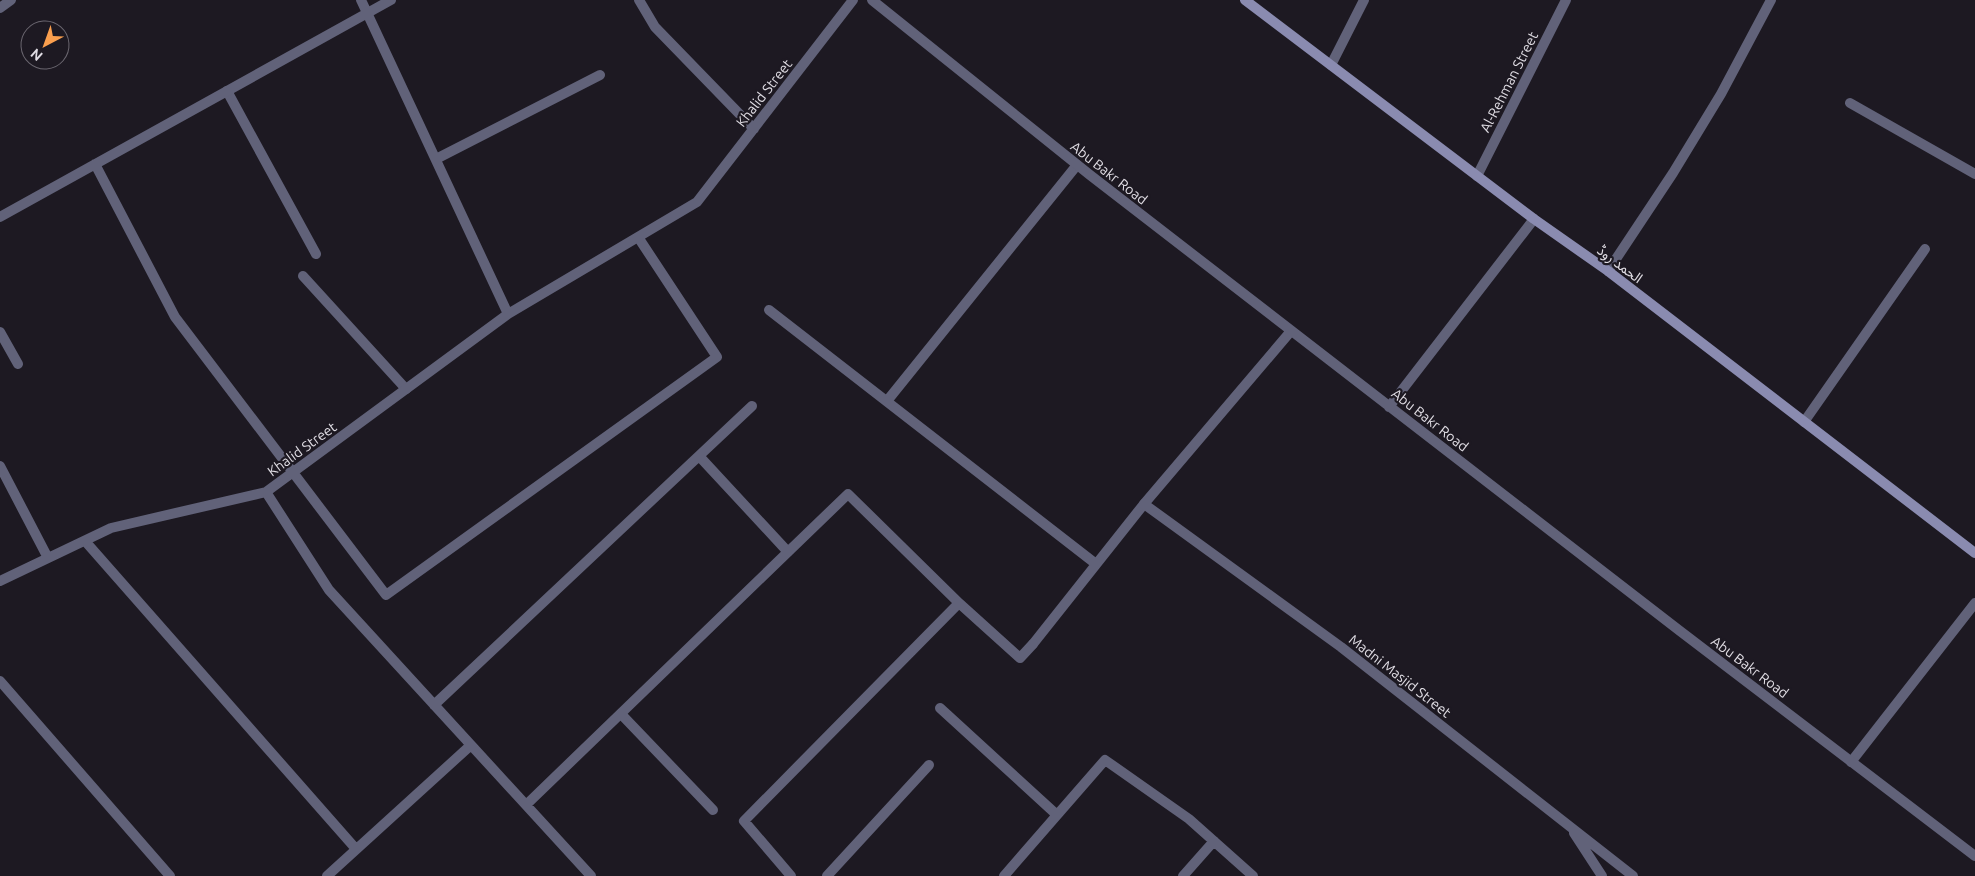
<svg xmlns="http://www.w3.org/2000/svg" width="1975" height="876" font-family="Ubuntu,'Noto Sans Arabic',sans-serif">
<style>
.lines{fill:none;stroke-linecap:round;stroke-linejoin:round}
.lane{stroke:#616279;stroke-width:10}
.street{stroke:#616279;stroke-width:10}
.secondary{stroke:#8a8bb0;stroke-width:10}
.labels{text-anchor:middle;stroke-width:4.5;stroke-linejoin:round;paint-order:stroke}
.street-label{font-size:14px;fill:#e0dde4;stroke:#1d1922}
</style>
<rect width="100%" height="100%" fill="#1d1922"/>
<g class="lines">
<!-- lane -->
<path class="lane" d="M227 91 316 254
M303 276 406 389
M769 310 1096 564
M887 401 1077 165
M1033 644 1144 504
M1851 762 1975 603"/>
<!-- street -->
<path class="street" d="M361 0 508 314
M639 0 655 27 754 129
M872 0 1090 175 1680 631 1975 856
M0 8 11 0
M1331 65 1364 0
M1850 103 1975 174
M436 159 600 75
M95 164 175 317 386 595 717 357 638 237
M1477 176 1566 0
M0 217 391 0
M1608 271 1673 173 1721 94 1771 0
M1291 331 1144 504 1341 647 1633 876
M0 332 18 364
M1389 407 1534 219
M1804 422 1925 249
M699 456 788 552
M0 466 48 558
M266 492 329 590 591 876
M85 541 356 849
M0 581 111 528 266 492 508 314 697 202 853 0
M0 681 170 876
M434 705 752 406
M940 708 1057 815
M621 714 713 810
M526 805 848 494 959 603
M1574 833 1602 876
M327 876 471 745
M791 876 744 821 959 603 1020 658 1033 644
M827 876 929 765
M1004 876 1105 760 1189 819 1253 876
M1183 876 1214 841"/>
<!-- secondary -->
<path class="secondary" d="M1245 0 1534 219 1608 271 1975 553"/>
</g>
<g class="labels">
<!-- street labels -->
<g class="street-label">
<text transform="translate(1509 82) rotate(-63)" y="5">Al-Rehman Street</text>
<text transform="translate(764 93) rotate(-52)" y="5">Khalid Street</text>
<text transform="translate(1109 173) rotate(38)" y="5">Abu Bakr Road</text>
<text transform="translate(1620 264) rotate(37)" y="5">الحمد روڈ</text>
<text transform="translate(1430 420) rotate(38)" y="5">Abu Bakr Road</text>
<text transform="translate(302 449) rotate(-36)" y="5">Khalid Street</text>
<text transform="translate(1750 667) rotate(37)" y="5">Abu Bakr Road</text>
<text transform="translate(1400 676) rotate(38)" y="5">Madni Masjid Street</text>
</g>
</g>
<!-- north arrow -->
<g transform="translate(45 45) rotate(221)"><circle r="24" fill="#1d1922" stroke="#6b6770"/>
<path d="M0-4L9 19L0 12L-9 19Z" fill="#fa9f4e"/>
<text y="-8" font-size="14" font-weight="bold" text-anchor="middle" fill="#e0dde4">N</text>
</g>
</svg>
